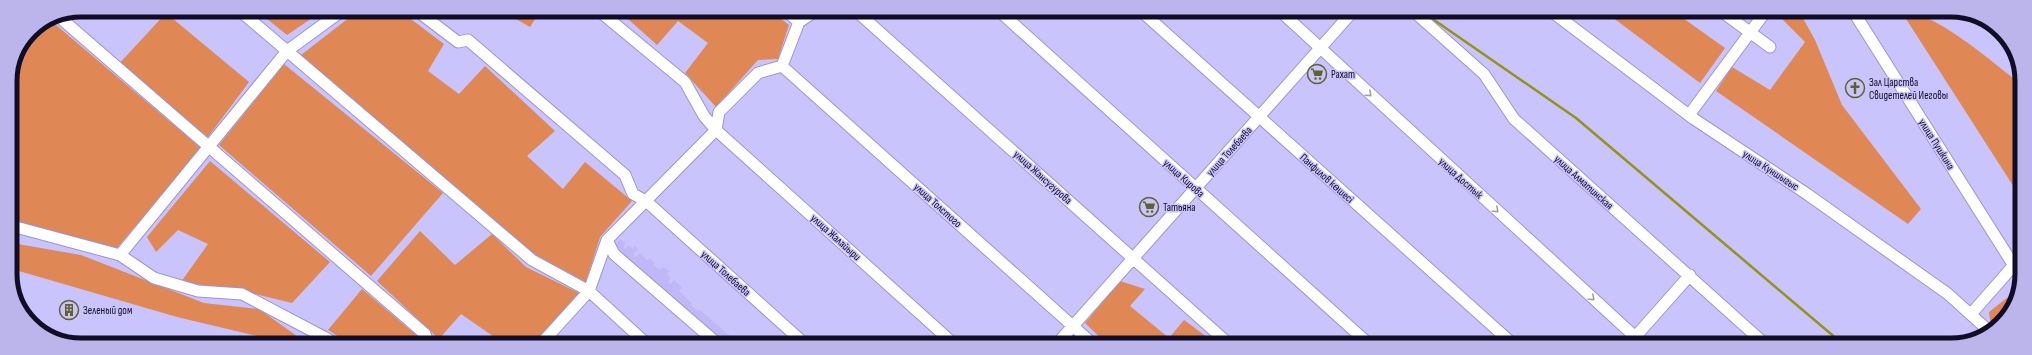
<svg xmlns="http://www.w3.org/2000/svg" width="2032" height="355" font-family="'Sofia Sans Condensed',sans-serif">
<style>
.built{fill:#c0b8f6}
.green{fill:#df8755}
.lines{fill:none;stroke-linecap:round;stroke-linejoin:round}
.stream{stroke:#939317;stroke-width:2.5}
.minor-casing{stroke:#9c93d6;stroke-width:13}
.minor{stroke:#fff;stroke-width:11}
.oneway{stroke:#a09ea8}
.labels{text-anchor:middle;stroke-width:3;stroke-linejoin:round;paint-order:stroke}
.poi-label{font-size:11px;fill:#120d26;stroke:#cac4fc;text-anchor:start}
.street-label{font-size:11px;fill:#120d26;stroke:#cac4fc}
.rim{fill:none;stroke:#120d26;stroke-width:5}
</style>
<rect width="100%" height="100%" fill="#cac4fc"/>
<!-- built -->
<path class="built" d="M620 239 626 243 623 247 625 249 628 245 633 249 635 246 638 249 633 255 636 257 640 253 647 260 649 258 655 263 653 265 660 270 663 267 669 271 667 274 671 278 668 282 670 284 674 280 682 287 679 291 692 303 691 305 698 311 700 310 735 340 738 338 741 340 743 338 748 342 745 345H725L613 248Z"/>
<!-- green -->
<path class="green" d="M256 10H324L287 35Z
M359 10H399L444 44 428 71 459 94 485 66 555 131 527 156 563 189 585 162 632 201 600 237 586 282 534 254 301 55Z
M500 10H541L530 27Z
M618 10H770L789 25 778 59 758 60 716 107 685 73 708 43 678 21 657 45Z
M1604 11H1673L1725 48 1700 83Z
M1774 11H1799L1815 40 1842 105 1921 209 1908 224 1716 91 1732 67 1770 90 1805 42Z
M1901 11C1935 11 1993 63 2021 84V198Z
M166 13 249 82 208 137 117 66Z
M49 19 201 148 117 248 12 220 10 81 16 54 31 31Z
M284 64 443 193 371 276 219 145Z
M210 161 330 262 292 303 238 290 181 282 208 244 178 230 156 252 147 237Z
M420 231 455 265 492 234 526 267 579 293 532 345H495L497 339 461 314 439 339 377 281Z
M12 243 81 255 204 303 259 309 308 344H291L177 317 12 269Z
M1120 281 1145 289 1130 306 1169 338 1184 320 1211 340 1207 345H1108L1085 323Z
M362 289 422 340 424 344H350L328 330Z
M2018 289 1998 327 1993 329 1991 327 1989 312Z"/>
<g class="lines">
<!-- stream -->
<path class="stream" d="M1424 13 1576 118 1844 345"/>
<defs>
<path id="minor" d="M239 10 532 260 589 291 648 345
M416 10 458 42 468 40 625 175 633 194 646 201 806 345
M598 10 685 82 704 116 716 130 955 345
M785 10 799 22
M855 10 1230 345
M998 10 1370 345
M1140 10 1514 345
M1279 10 1644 345
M1412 10 1484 74 1514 119 1766 345
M1551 11 1694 119 1807 194 1948 294 1989 331
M1721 11 1770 47
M1853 11 2021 277
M57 15 425 334 429 344
M782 66 1094 345
M1689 115 1766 11
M12 226 120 255 154 278 198 291 242 294 324 337 335 344
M607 240 614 254 719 345
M120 255 287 51 343 10
M1971 314 2014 265
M540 345 589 291 607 240 716 130 719 112 758 73 782 66 799 22 817 10
M1056 345 1354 10
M1628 345 1690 275"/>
</defs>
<!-- minor casing -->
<use href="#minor" class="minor-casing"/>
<!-- minor -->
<use href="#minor" class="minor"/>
</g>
<!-- one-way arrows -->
<defs><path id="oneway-chevron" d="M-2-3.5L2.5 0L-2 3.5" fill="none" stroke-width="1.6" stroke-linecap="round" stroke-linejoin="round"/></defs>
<g class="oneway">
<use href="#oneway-chevron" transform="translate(1369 94) rotate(42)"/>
<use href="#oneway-chevron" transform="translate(1496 210) rotate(42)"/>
<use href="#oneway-chevron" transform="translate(1592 298) rotate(42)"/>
</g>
<!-- icons -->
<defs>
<symbol id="supermarket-ring" viewBox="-11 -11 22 22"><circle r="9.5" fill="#cac4fc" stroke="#60612e" stroke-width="1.5"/><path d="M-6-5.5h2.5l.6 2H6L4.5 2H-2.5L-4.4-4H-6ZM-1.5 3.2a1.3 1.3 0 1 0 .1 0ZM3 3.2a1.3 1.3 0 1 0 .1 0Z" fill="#60612e"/></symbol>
<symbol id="church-ring" viewBox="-11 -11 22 22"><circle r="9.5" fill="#cac4fc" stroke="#60612e" stroke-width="1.5"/><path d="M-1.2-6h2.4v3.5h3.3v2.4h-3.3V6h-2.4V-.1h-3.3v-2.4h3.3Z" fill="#60612e"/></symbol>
<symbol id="building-ring" viewBox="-11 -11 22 22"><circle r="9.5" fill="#cac4fc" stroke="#60612e" stroke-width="1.5"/><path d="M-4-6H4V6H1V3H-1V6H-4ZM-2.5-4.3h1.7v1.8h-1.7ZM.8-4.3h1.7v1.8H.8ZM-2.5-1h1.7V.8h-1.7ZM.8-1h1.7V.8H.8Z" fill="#60612e"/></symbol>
</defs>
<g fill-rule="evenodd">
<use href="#supermarket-ring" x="1306" y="63" width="22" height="22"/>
<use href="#church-ring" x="1844" y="77" width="22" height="22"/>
<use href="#supermarket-ring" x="1138" y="196" width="22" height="22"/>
<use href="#building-ring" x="58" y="299" width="22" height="22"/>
</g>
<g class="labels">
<!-- poi labels -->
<g class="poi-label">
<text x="1331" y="78">Рахат</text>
<text x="1869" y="86">Зал Царства<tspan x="1869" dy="13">Свидетелей Иеговы</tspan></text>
<text x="1163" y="211">Татьяна</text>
<text x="83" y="314">Зеленый дом</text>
</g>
<!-- street labels -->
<g class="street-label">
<text transform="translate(1937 144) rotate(58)" y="4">улица Пушкина</text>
<text transform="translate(1229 151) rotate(-48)" y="4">улица Толебаева</text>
<text transform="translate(1771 170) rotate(33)" y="4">улица Куншыгыс</text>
<text transform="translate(1043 177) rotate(42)" y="4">улица Жансугурова</text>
<text transform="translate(1184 178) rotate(42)" y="4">улица Кирова</text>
<text transform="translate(1327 178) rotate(42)" y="4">Панфилов көшесі</text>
<text transform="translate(1461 178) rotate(42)" y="4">улица Достык</text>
<text transform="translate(1584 182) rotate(42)" y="4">улица Алматинская</text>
<text transform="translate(938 205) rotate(42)" y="4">улица Толстого</text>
<text transform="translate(836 237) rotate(42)" y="4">улица Жалайыри</text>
<text transform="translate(726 273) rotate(42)" y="4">улица Толебаева</text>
</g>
</g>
<!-- crop -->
<path d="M0 0H2032V355H0ZM81 17H1951A64 64 0 0 1 2015 81V274A64 64 0 0 1 1951 338H81A64 64 0 0 1 17 274V81A64 64 0 0 1 81 17Z" fill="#bbb5eb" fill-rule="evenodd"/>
<path class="rim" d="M81 17H1951A64 64 0 0 1 2015 81V274A64 64 0 0 1 1951 338H81A64 64 0 0 1 17 274V81A64 64 0 0 1 81 17Z"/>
</svg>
